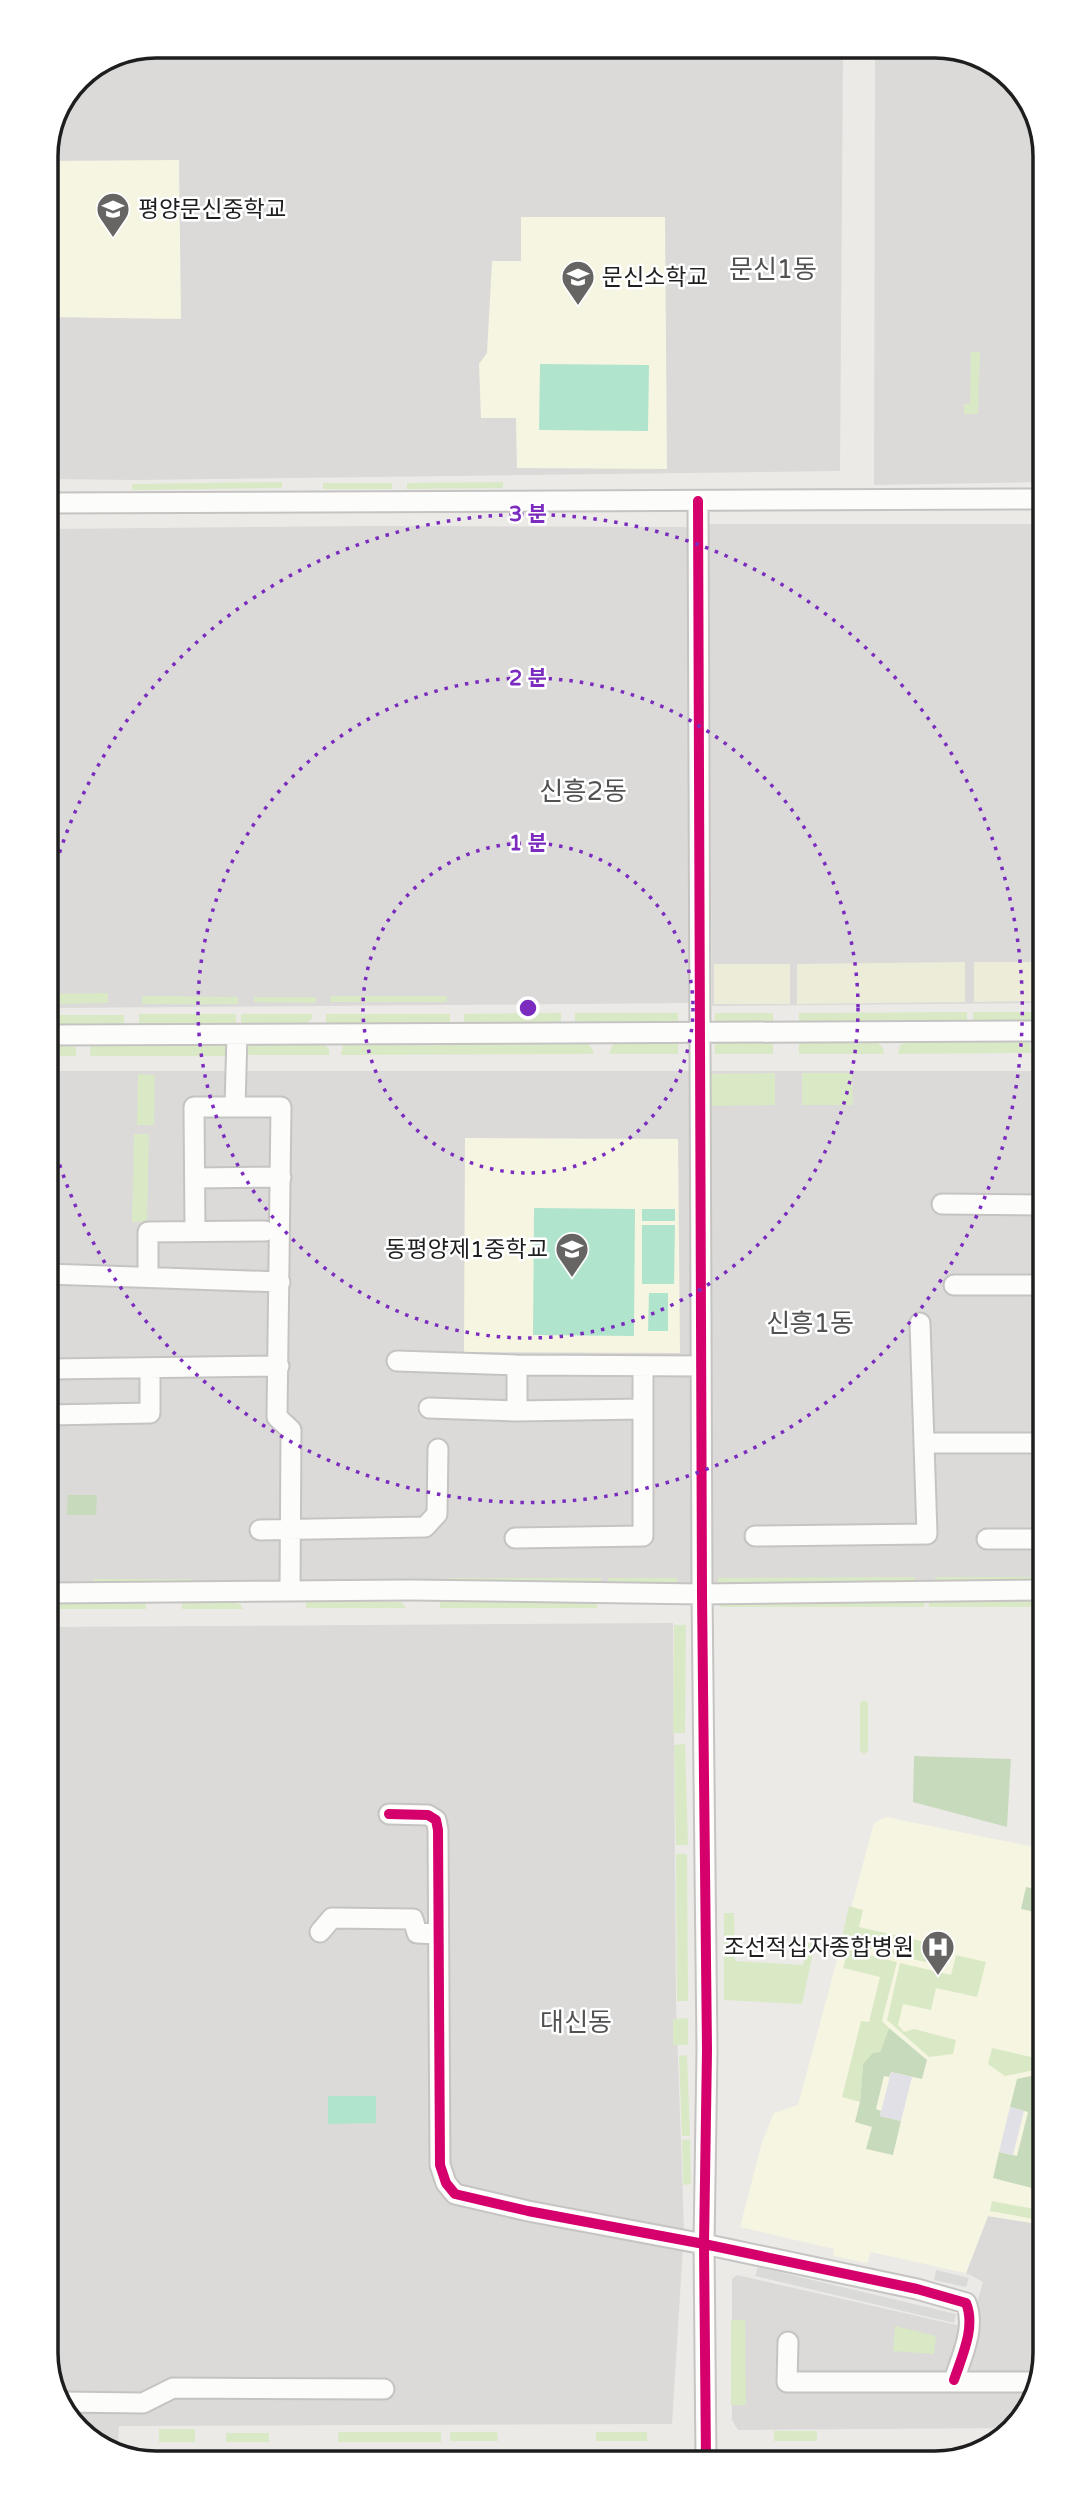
<svg xmlns="http://www.w3.org/2000/svg" width="1091" height="2509" font-family="'Varela Round','Noto Sans KR',sans-serif">
<style>
.residential{fill:#dbdad8}
.education{fill:#f6f5e1}
.religious{fill:#dadad8}
.farmland{fill:#ececd9}
.grass{fill:#d9e9c5}
.forest{fill:#c7dbbc}
.pitch{fill:#b1e4cd}
.plaza{fill:#e1e0e6}
.lines{fill:none;stroke-linecap:round;stroke-linejoin:round}
.minor-casing{stroke:#c5c4c3;stroke-width:23}
.minor{stroke:#fcfcfb;stroke-width:19}
.cycleway-casing{stroke:#fff;stroke-width:15}
.cycleway{stroke:#d6006c;stroke-width:10}
.ring{fill:none;stroke:#7b2cbf;stroke-width:3.5;stroke-dasharray:3.5 7}
.labels{text-anchor:middle;stroke-width:5;stroke-linejoin:round;paint-order:stroke}
.poi-label{font-size:23px;fill:#1e1e1e;stroke:#fff;text-anchor:start}
.quarter-label{font-size:26px;fill:#515151;stroke:#fff}
.rim{fill:none;stroke:#1e1e1e;stroke-width:3.5}
.centre{fill:#7b2cbf;stroke:#fff;stroke-width:3.5}
.ring-label{font-size:21px;text-anchor:middle;font-weight:bold;fill:#7b2cbf;stroke:#fff;stroke-width:5;stroke-linejoin:round;paint-order:stroke}
</style>
<rect width="100%" height="100%" fill="#eceae7"/>
<!-- residential -->
<path class="residential" d="M155 46H843L840 471 136 480 47 479 46 149 78 77Z
M875 46H943L1003 68 1040 120 1041 482 874 485Z
M708 524H1041L1042 1003 712 1006Z
M374 526 689 527 691 1003 48 1008 47 529Z
M48 1071H1042L1044 1588 49 1586Z
M673 1623 676 2002 684 2230 672 2424 119 2426 118 2446H103L88 2441 51 2389 49 1627Z
M988 2216 1045 2225V2354L1023 2420 1013 2428 738 2430 732 2420V2279L737 2275 970 2328 983 2282 966 2273Z"/>
<!-- education -->
<path class="education" d="M179 160 181 319 46 317V161Z
M521 217H665L667 469 517 468 516 418H481L479 364 487 353 492 261H521Z
M465 1138 678 1139 680 1353 464 1352Z
M886 1817 1044 1849 1045 2225 988 2216 966 2273 871 2252 867 2263 833 2256 834 2249 740 2227 762 2142 774 2113 798 2105 874 1823Z"/>
<!-- religious -->
<path class="religious" d="M758 2267 956 2314 954 2323 755 2276Z
M936 2270 969 2278 966 2287 934 2280Z"/>
<!-- farmland -->
<path class="farmland" d="M965 962V1002L797 1004V964Z
M974 962H1042V1001L974 1002Z
M714 964H790V1004H714Z"/>
<!-- grass -->
<path class="grass" d="M971 352H980L978 414H964V404H970Z
M282 482V488L132 490V484Z
M503 482V488L407 489V483Z
M323 483H392V489H323Z
M108 993V1003L52 1004 51 994Z
M142 996 238 997V1004H142Z
M331 996H447V1002H330Z
M254 997H316V1003L254 1002Z
M967 1012V1023H799V1013Z
M973 1012H1042V1022L973 1023Z
M561 1013V1024H464V1014Z
M575 1013H678V1024H575Z
M715 1013H773V1023H715Z
M139 1014H236V1025H139Z
M241 1014H312V1018L305 1025H241Z
M326 1014H450V1024L326 1025Z
M48 1015H124V1025H49Z
M876 1041 883 1048 884 1054H799V1042Z
M1027 1041 1030 1043 1031 1053 898 1054 900 1045 908 1042Z
M587 1042 593 1050V1054L341 1055 343 1045 347 1043Z
M617 1042H678V1054H609L612 1046Z
M715 1042H773V1054H715Z
M230 1043V1056H90V1047L93 1044Z
M322 1043 329 1049V1055H242V1044Z
M48 1044H72L76 1048V1056H48Z
M775 1073V1105L710 1106V1074Z
M802 1073H852L853 1105H802Z
M138 1074 155 1075 154 1125H137Z
M134 1134H149L147 1222H132Z
M915 1577V1582L718 1583V1578Z
M935 1577H1044V1582H935Z
M448 1578H601V1583H448Z
M608 1578H677V1583H608Z
M94 1579H192L190 1583H94Z
M719 1601H925L924 1607H720Z
M929 1601H1044V1607H929Z
M306 1602H401L406 1608H306Z
M440 1602H597V1608H440Z
M49 1603H146V1609H49Z
M182 1603H235L240 1604 243 1609H182Z
M674 1625H686L685 1733H673Z
M864 1700 868 1703V1751L864 1754 860 1751V1703Z
M685 1744 688 1845H676L674 1745Z
M676 1854H687L688 2001H677Z
M849 1906 863 1910 859 1927 943 1946 938 1965 841 1942Z
M724 1913H734L735 1961 803 1965 809 1943 815 1944 802 2004 724 2000Z
M848 1950 897 1962 882 2021 889 2028 880 2052 863 2064 860 2102 842 2097 861 2021 869 2022 880 1977 843 1968Z
M956 1955 986 1962 977 1997 936 1988 931 2010 903 2004 898 2025 904 2032 914 2029 956 2040 953 2054 929 2057 887 2020 900 1963 951 1975Z
M688 2018V2045H673V2019Z
M992 2048 1035 2058 1040 2063 1045 2064V2068L1005 2076 988 2064Z
M687 2055 690 2136H682L679 2056Z
M690 2139 691 2184 683 2185 682 2140Z
M992 2201 1045 2211V2221L990 2211Z
M731 2320H745L746 2405H731Z
M895 2326 936 2336 934 2354 893 2351Z
M159 2429H195V2442H159Z
M774 2431H817V2441H774Z
M338 2432H441V2442H338Z
M450 2432H497L498 2441H450Z
M596 2432H647V2441H596Z
M226 2433H269V2442H226Z"/>
<!-- forest -->
<path class="forest" d="M68 1495H97L96 1515H67Z
M914 1756 1011 1759 1007 1827 913 1802Z
M1026 1887 1044 1891V1914L1021 1909Z
M889 2028 927 2060 922 2079 891 2072 889 2077 884 2076 876 2109 881 2111 880 2116 901 2121 893 2155 866 2149 872 2127 855 2122 860 2102 863 2064 873 2053 880 2052Z
M1045 2073 1044 2172 1036 2171 1032 2188 993 2178 999 2152 1017 2156 1028 2112 1010 2107 1017 2079Z"/>
<!-- pitch -->
<path class="pitch" d="M540 364 649 365 648 431 539 430Z
M534 1208 635 1209 634 1336 533 1335Z
M642 1209H675V1221H642Z
M642 1225H675L674 1284H642Z
M649 1293H668V1331H648Z
M328 2096H376V2123L328 2124Z"/>
<!-- plaza -->
<path class="plaza" d="M891 2072 912 2077 901 2121 880 2116Z
M1010 2107 1024 2111 1013 2155 999 2152Z"/>
<g class="lines">
<defs>
<path id="minor" d="M698 501 702 1594 707 2050 704 2244 706 2460
M47 503 1041 499
M48 1035 1042 1031
M237 1035 235 1107H281L277 1417 291 1430 290 1591
M195 1178 281 1177
M942 1204 1043 1205
M195 1231 194 1107H235
M48 1274 280 1282
M148 1276V1232L265 1231
M954 1285H1043
M397 1361 517 1365 701 1366
M517 1365V1411
M51 1369 279 1366
M429 1408 517 1411 642 1409
M49 1415 150 1413V1368
M925 1443H1043
M260 1530 425 1527 437 1514 438 1449
M755 1536 927 1534 920 1323
M515 1538 643 1536V1366
M987 1539H1043
M49 1593 410 1590 702 1594 1044 1590
M389 1814 428 1815 436 1820 438 1830 440 2165 446 2183 455 2194 528 2211 704 2244 917 2289 966 2303C976 2327 962 2356 954 2380
M320 1932 332 1918 413 1919 417 1933 438 1934
M788 2342 787 2382H1036
M61 2402 143 2403 173 2388 384 2389"/>
</defs>
<!-- minor casing -->
<use href="#minor" class="minor-casing"/>
<!-- minor -->
<use href="#minor" class="minor"/>
<defs>
<path id="cycleway" d="M698 501 702 1594 707 2050 704 2244 706 2460
M389 1814 428 1815 436 1820 438 1830 440 2165 446 2183 455 2194 528 2211 704 2244 917 2289 966 2303C976 2327 962 2356 954 2380"/>
</defs>
<!-- cycleway casing -->
<use href="#cycleway" class="cycleway-casing"/>
<!-- cycleway -->
<use href="#cycleway" class="cycleway"/>
</g>
<!-- distance rings -->
<g class="ring">
<circle cx="528" cy="1008" r="165"/>
<circle cx="528" cy="1008" r="330"/>
<path d="M48 893A494 494 0 1 1 49 1128"/>
</g>
<!-- icons -->
<defs>
<symbol id="school-pin" viewBox="-11 -11 22 30"><path d="M0 17L-7.5 6A9.5 9.5 0 1 1 7.5 6Z" fill="#666564" stroke="#fff"/><path d="M0-5L7-2L0 1L-7-2ZM-4 1L0 2.5L4 1V4Q0 6-4 4Z" fill="#fff"/></symbol>
<symbol id="hospital-pin" viewBox="-11 -11 22 30"><path d="M0 17L-7.5 6A9.5 9.5 0 1 1 7.5 6Z" fill="#666564" stroke="#fff"/><path d="M-5-5h3v3.5h4V-5h3V5h-3V1.5h-4V5h-3Z" fill="#fff"/></symbol>
</defs>
<g fill-rule="evenodd">
<use href="#school-pin" x="94" y="190" width="38" height="52"/>
<use href="#school-pin" x="559" y="258" width="38" height="52"/>
<use href="#school-pin" x="553" y="1230" width="38" height="52"/>
<use href="#hospital-pin" x="919" y="1928" width="38" height="52"/>
</g>
<g class="labels">
<!-- poi labels -->
<g class="poi-label">
<text x="138" y="217">평양문신중학교</text>
<text x="602" y="285">문신소학교</text>
<text x="548" y="1257" text-anchor="end">동평양제1중학교</text>
<text x="914" y="1955" text-anchor="end">조선적십자종합병원</text>
</g>
<!-- quarter labels -->
<g class="quarter-label">
<text x="773" y="278">문신1동</text>
<text x="583" y="800">신흥2동</text>
<text x="810" y="1332">신흥1동</text>
<text x="576" y="2031">대신동</text>
</g>
</g>
<!-- crop -->
<path d="M0 0H1091V2509H0ZM156 58H935A98 98 0 0 1 1033 156V2353A98 98 0 0 1 935 2451H156A98 98 0 0 1 58 2353V156A98 98 0 0 1 156 58Z" fill="#fff" fill-rule="evenodd"/>
<path class="rim" d="M156 58H935A98 98 0 0 1 1033 156V2353A98 98 0 0 1 935 2451H156A98 98 0 0 1 58 2353V156A98 98 0 0 1 156 58Z"/>
<circle cx="528" cy="1008" r="10" class="centre"/>
<g class="ring-label">
<text x="528" y="521">3 분</text>
<text x="528" y="685">2 분</text>
<text x="528" y="850">1 분</text>
</g>
</svg>
